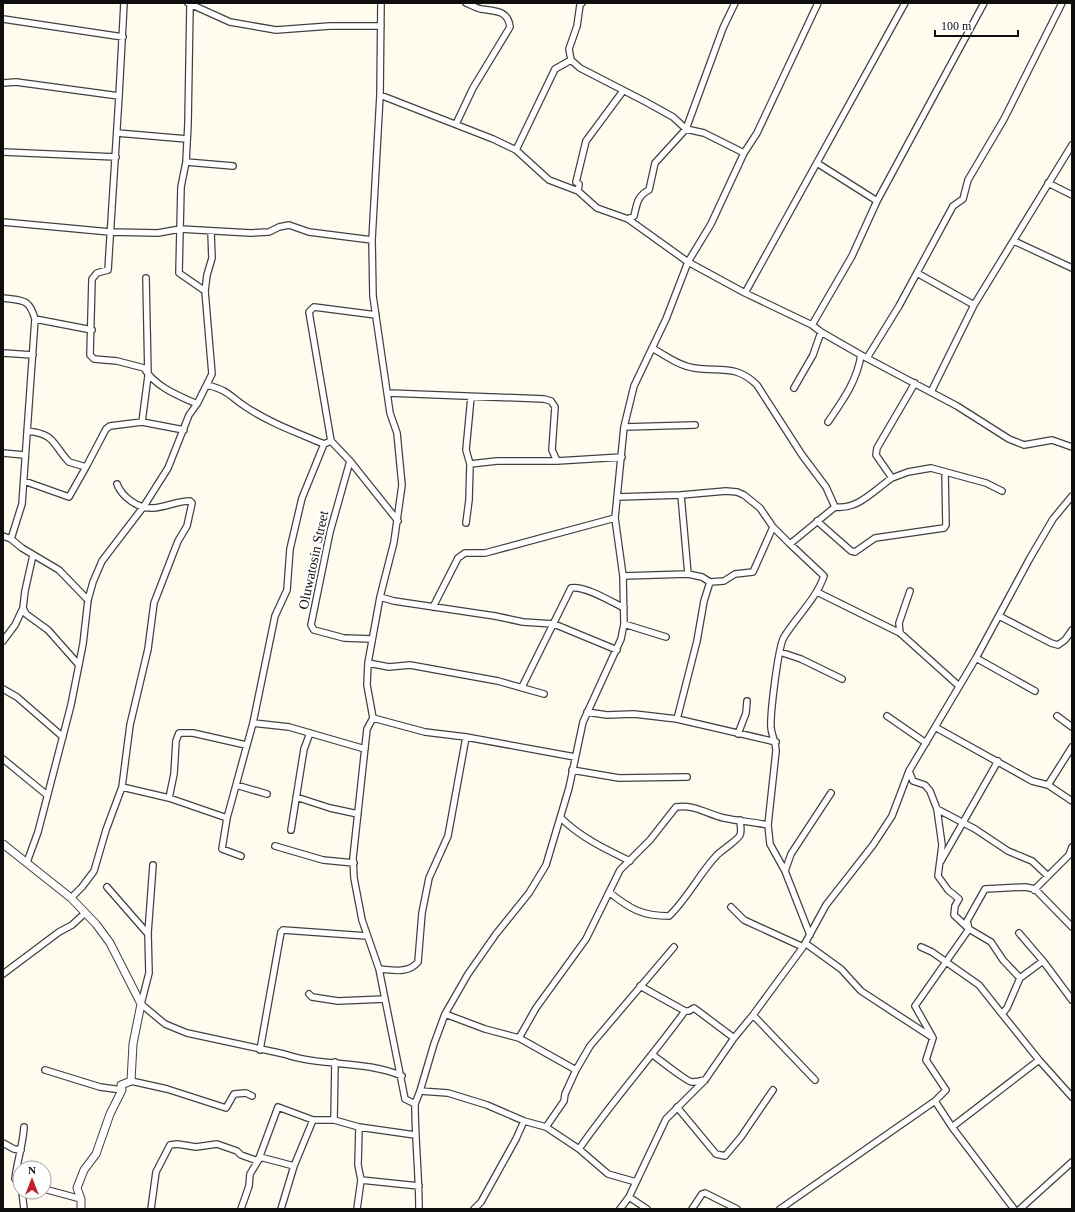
<svg xmlns="http://www.w3.org/2000/svg" width="1075" height="1212" font-family="'Times New Roman',serif">
<style>
.lines{fill:none;stroke-linecap:round;stroke-linejoin:round}
.minor-casing{stroke:#414141;stroke-width:8}
.tertiary-casing{stroke:#414141;stroke-width:9}
.minor{stroke:#fff;stroke-width:5.5}
.tertiary{stroke:#fff;stroke-width:7}
.labels{text-anchor:middle;stroke-width:4;stroke-linejoin:round;paint-order:stroke}
.street-label{font-size:14px;fill:#0e0e0e;stroke:#fff}
</style>
<rect width="100%" height="100%" fill="#fffcef"/>
<g class="lines">
<defs>
<path id="minor" d="M188 3 230 22 276 30 330 26H381
M381 3 380 95 372 240 373 296 390 413 397 433 402 485 394 542 380 597 368 663 367 685 373 718 367 729 353 858 354 878 362 920 379 969 405 1099 415 1104C415 1139 419 1174 419 1209
M582 3 580 5 577 26 569 49 571 60 580 68 646 102 673 117 686 129 704 133 744 153
M190 5 188 124 186 162 181 187 179 273 205 291
M3 19 123 37
M3 83 16 82 119 96 124 3
M380 95 493 139 516 150 549 180 578 191 597 208 628 219 688 262 745 293 812 325 821 332 861 355 957 406 1009 439 1024 445 1052 440 1072 447
M119 96 108 270 97 273 92 279 90 355 94 359 117 361 144 368C154 386 179 396 197 404
M456 124 473 88 510 27C508 10 495 11 481 9 476 8 471 5 466 3
M117 133 187 139
M516 150 555 69 571 60
M3 152 116 157
M186 162 233 166
M817 163 877 201
M1048 183 1072 195
M578 191 579 184 576 182 586 141 623 91
M628 219 634 216C637 204 637 196 649 190L655 163 686 129 723 28 735 3
M3 222 110 232 158 233 180 229 251 233 269 232 279 227 289 225 309 232 372 240
M1014 241 1072 268
M917 273 974 305
M745 293 905 3
M3 298C23 301 29 298 35 319L92 330
M376 315 314 307 309 312 331 441 350 461 398 521
M812 325 852 256 877 201 984 3
M652 348C665 355 679 366 694 368 720 372 736 364 757 385L802 455 826 487 835 507
M3 353 33 355
M867 358 899 306 953 206 963 199 968 180 1004 119 1062 3
M915 383 877 448 876 455 892 478 908 472 931 468 986 483 1002 491
M207 385C230 391 229 396 246 407 270 423 298 433 324 444
M794 388 813 355 821 332
M931 392 974 305 1072 145
M388 393 544 399 551 401 555 407 552 450 557 461 622 457
M142 422 184 430
M828 422C843 400 857 381 861 355
M624 427 695 425
M27 431C56 434 52 444 69 462L86 467 106 429 110 426 142 422 148 376 146 278
M3 453 24 455
M350 461 330 532 311 625 314 630 344 638 372 639
M470 464 497 461H557
M24 481 69 497 86 467
M681 495 688 574 702 577 710 582 724 581 735 574 753 572 773 527
M617 497 681 495 726 491 737 492 744 495 760 508 773 527 790 544
M817 521 851 551 855 552 875 538 944 528 946 525 945 472
M466 523 469 500 470 464 466 450 471 397
M3 536 11 539 22 548 59 570 88 600
M11 539 22 504 35 319
M33 555 25 591 23 608 26 614 48 630 79 665
M623 576 688 574
M817 592 900 633 959 686
M380 597 394 601 495 616 523 622 554 624 617 650
M433 607 458 558 465 553H485L615 518
M999 616 1051 643 1058 645 1065 640 1072 630
M624 624 666 637
M900 633 899 623 910 591
M3 641 15 625 23 608
M780 652 801 659 842 679
M976 658 1035 691
M368 663 389 667 410 665 498 681 544 694
M522 687 571 588C584 585 612 602 624 608
M3 689 17 697 63 737
M587 712 607 715 634 714 677 719 697 641 704 601 710 582
M887 716 926 743
M1057 716 1072 727
M373 718 425 732 466 737 448 836 429 878 422 913 418 962C408 974 393 970 379 969
M677 719 776 742
M253 723 289 727 365 749
M935 727 1032 781 1048 785 1072 801
M738 734 746 713 747 701
M466 737 575 757
M3 759 47 795
M572 770 619 778 687 777
M909 771 913 781 925 785 930 791 937 809 942 845 938 876 948 890 959 899 955 906 954 915 969 929 991 942 1003 960 1020 978
M236 785 267 794
M1048 785 1072 747
M122 787 169 798 227 818
M296 797 330 808 358 814
M169 798 174 774 176 741 179 733H193L246 745
M937 809 975 829 1008 851 1032 861 1048 876
M561 818C580 837 605 849 630 861
M291 830 304 749 310 733
M275 846 323 860 354 863
M241 856 222 849 227 818 253 723 275 616 287 590 290 549 302 498 324 444 331 441
M941 861 998 761
M27 862 38 832 71 705 83 644 88 600 93 582 102 561 144 506 168 468 189 415 197 404 212 374 205 291 207 275 212 258 211 232
M153 865 148 933 149 973 141 1004 165 1024 187 1033 284 1054C322 1067 365 1060 402 1076
M785 871 791 854 831 793
M107 887 148 934
M1034 890 1069 855 1072 847
M609 892C630 909 642 916 669 916 688 898 699 874 717 855 722 850 739 839 740 835 742 831 740 824 740 820
M71 898 82 887 94 871 106 830 122 787 130 725 148 649 154 603 178 541 187 526 192 503 190 501C177 501 166 507 153 508 138 509 122 497 117 484
M731 907 744 920 803 947
M1019 933 1043 961
M810 935 785 871 770 844 768 825 776 751C776 743 772 736 771 728 770 715 778 647 784 637 797 616 816 599 824 576L790 544 835 507C858 510 874 490 892 478
M921 947 932 952 979 985 1002 1014
M3 974 59 932 72 925 85 913
M640 986 685 1011H689L694 1008 734 1038
M309 994 312 997 338 1001 385 999
M1072 1000 1043 961 1020 978 1007 1008 1002 1014 1039 1060 1072 1097
M445 1014 485 1029 519 1038 576 1070
M753 1015 815 1080
M932 1036 915 1006 969 929 967 921 985 889 1025 887 1035 889 1072 927
M519 1038 536 1008 586 939 620 870 650 840 676 807C694 804 707 814 724 818 738 821 753 822 768 825
M260 1050 281 932 283 930 367 936
M653 1055C660 1060 687 1082 692 1082 696 1082 701 1081 705 1080
M45 1070 100 1087 122 1090
M131 1081 167 1089 226 1108 234 1094 246 1093 252 1096
M420 1091 434 1044 445 1014 468 974 496 934 529 893 546 865 569 788 583 722 621 639 624 624 623 576 615 518 624 427 634 386 666 319 688 262 711 224 744 153 757 133 818 3
M935 1101 952 1127 1014 1209
M415 1104 420 1091 448 1093 487 1105 524 1121 546 1127 579 1149 608 1174 636 1182
M677 1107 716 1154 725 1156 741 1137 773 1090
M334 1120 335 1062
M546 1127 564 1101 565 1094 576 1070 590 1046 674 947
M952 1127 1039 1060
M3 1143 14 1149 21 1150
M579 1149C612 1101 651 1058 685 1011
M260 1157 294 1166
M361 1180 419 1186
M20 1183 15 1179C17 1161 23 1145 24 1127
M44 1189 81 1199
M22 1192 24 1209
M629 1197 647 1209
M151 1209 156 1172 170 1145 177 1144 196 1147 217 1144 237 1151 241 1155 258 1161 278 1107 313 1120
M241 1209 249 1186 250 1174 258 1161
M281 1209 294 1166 313 1120H334L359 1127 415 1135
M357 1209 361 1180 358 1165 359 1127
M474 1209 481 1202 516 1139 524 1121
M620 1209 629 1197 666 1119 705 1080 734 1038 753 1015 803 947 826 905 873 845 892 816 909 771 976 658 1030 558 1053 519 1072 496
M692 1209 702 1194 705 1193 737 1209
M780 1209 935 1101 946 1090 926 1060 933 1038 861 991 841 969 805 943
M1020 1209 1072 1162"/>
<path id="tertiary" d="M3 844 71 898 96 924 110 943 141 1004 133 1044 131 1081 121 1085 122 1090 110 1114 96 1154 84 1170 77 1188 81 1199V1209"/>
</defs>
<!-- minor casing -->
<use href="#minor" class="minor-casing"/>
<!-- tertiary casing -->
<use href="#tertiary" class="tertiary-casing"/>
<!-- minor -->
<use href="#minor" class="minor"/>
<!-- tertiary -->
<use href="#tertiary" class="tertiary"/>
</g>
<g class="labels">
<!-- street labels -->
<g class="street-label">
<text transform="translate(313 560) rotate(-78)" y="5">Oluwatosin Street</text>
</g>
</g>
<!-- border -->
<rect width="1075" height="1212" fill="none" stroke="#0e0e0e" stroke-width="8"/>
<!-- north arrow -->
<g transform="translate(32 1180)"><circle r="19" fill="#ffffff" stroke="#9f9f9f"/>
<path d="M0-3L7 15L0 10L-7 15Z" fill="#c3222b"/>
<text y="-6" font-size="11" font-weight="bold" text-anchor="middle" fill="#0e0e0e">N</text>
</g>
<!-- scale -->
<path d="M935 30v6h83v-6" fill="none" stroke="#0e0e0e" stroke-width="2"/>
<text x="941" y="30" font-size="12" fill="#0e0e0e" stroke="#ffffff" stroke-width="3" paint-order="stroke">100 m</text>
</svg>
